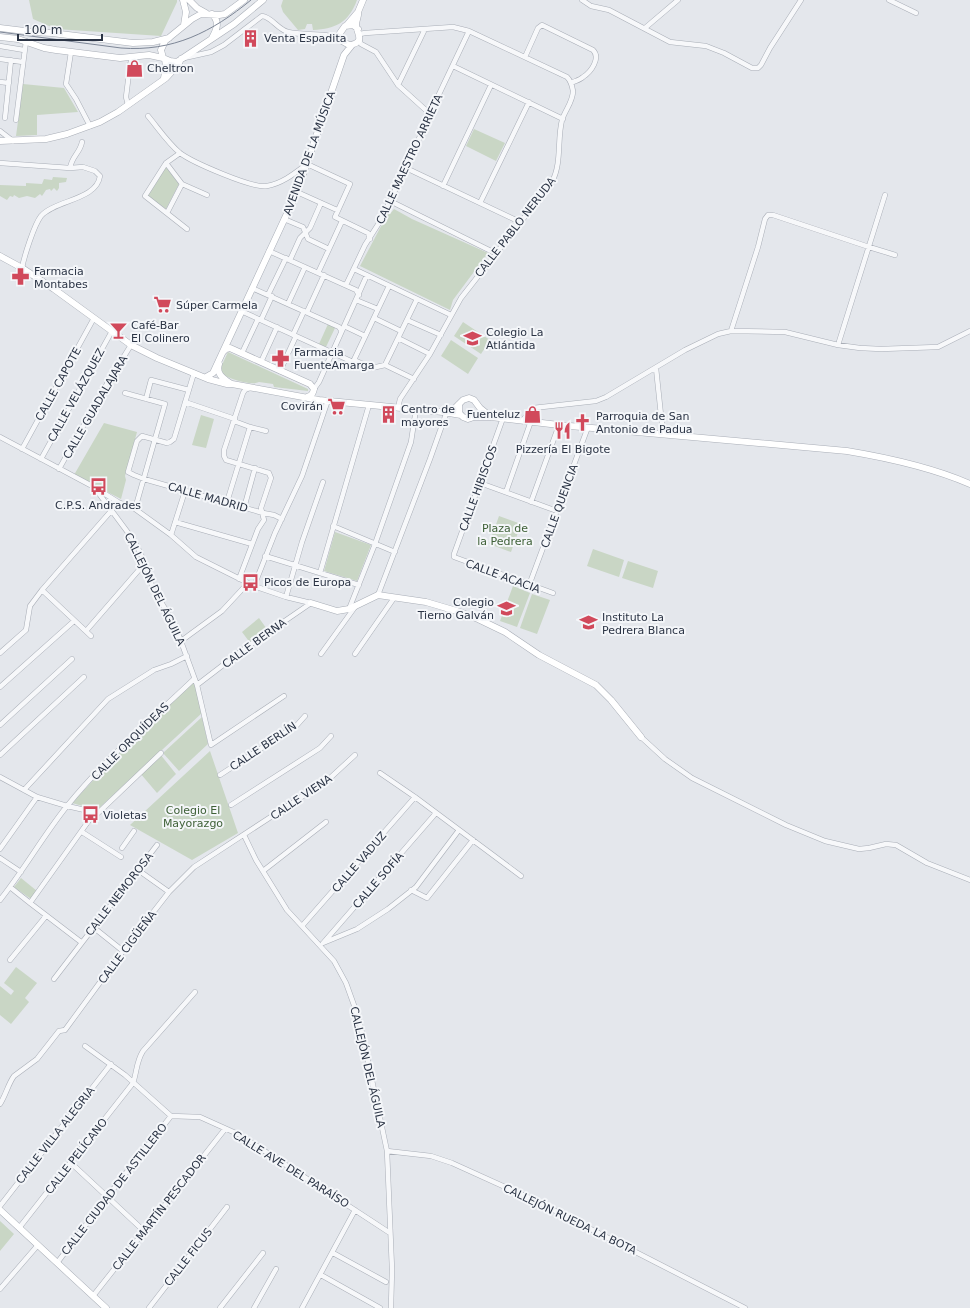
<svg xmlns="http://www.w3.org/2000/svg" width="970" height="1308" font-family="'DejaVu Sans',sans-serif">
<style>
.green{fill:#c9d6c5}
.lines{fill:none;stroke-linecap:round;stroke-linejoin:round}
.street-casing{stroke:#a9aeb7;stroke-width:5.5}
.secondary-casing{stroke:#a9aeb7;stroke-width:7}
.street{stroke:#f7f8fa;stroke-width:4.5}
.secondary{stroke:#fff;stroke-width:6}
.tram{stroke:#7d8696;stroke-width:1}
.labels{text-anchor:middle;stroke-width:4;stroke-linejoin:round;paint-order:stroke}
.poi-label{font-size:11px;fill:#2b3445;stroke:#f4f6f9;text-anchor:start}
.street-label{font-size:11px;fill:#2b3445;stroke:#f4f6f9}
.park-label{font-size:11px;fill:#3f6138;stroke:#f4f6f9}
</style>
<rect width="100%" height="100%" fill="#e4e7ec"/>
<!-- green -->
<path class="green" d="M29 0H177V2L161 36 56 29 33 19Z
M283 0H357C349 22 336 29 313 30L312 24H307L305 29 298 30 283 12 281 6Z
M23 84 64 88 78 112 37 115V135L16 136Z
M474 129 505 143 496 161 466 146Z
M165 166 179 184 166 209 147 196Z
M53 177 67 178 66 182 59 183V188L57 191 54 188 51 191 50 189 46 190 42 196 40 194 35 198 27 196 19 198 14 195 13 197 10 196 7 200 0 196V185L26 186V183L42 184 44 179 52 180Z
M394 209 412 219 488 253 453 300 450 310 360 266 388 213 390 214Z
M463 322 490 340 481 354 454 336Z
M328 324 335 328 326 347 319 344Z
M451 340 478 358 468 374 441 356Z
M228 352 308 389V391L274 387 273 384 259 382C251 386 231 379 223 375L221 367Z
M201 415 214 419 206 448 192 445Z
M104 423 137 432 125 476 126 480 121 499 74 475Z
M499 516 521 524 511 552 489 544Z
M335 532 371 545 357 581 324 571Z
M593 549 624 560 619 577 587 566Z
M628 561 658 571 653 588 622 578Z
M513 586 530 593 517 627 500 621Z
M532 594 550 600 537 634 520 628Z
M259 618 269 632 251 644 242 632Z
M194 682 202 713 97 810 72 803 130 741Z
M202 717 208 744 179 771 163 753Z
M210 751 238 833 192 860 130 825Z
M160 754 176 774 157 793 140 773Z
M21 878 37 891 31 899 14 887Z
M16 967 37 983 25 998 29 1002 11 1024 0 1015V986L11 995 14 991 4 983Z
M0 1221 14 1234 0 1251Z"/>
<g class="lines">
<defs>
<path id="street" d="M582 0 591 6 609 10 670 42 706 46 724 53 752 68H758L761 65 770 48 801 0
M889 0 916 13
M645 28 678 0
M360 34 365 33 453 27 469 31 567 77C571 81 572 85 573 91 573 102 565 110 562 120 557 140 562 163 552 182L461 298 430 354 400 399 398 408
M359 40 361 44 376 52 398 85 429 113
M0 46 24 50
M71 52 66 84 76 99 90 126
M525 57 538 28 542 25 593 50C601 58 591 72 583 77 580 80 575 81 571 83
M184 58 211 52 224 45 262 16C272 17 277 29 288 32 304 36 326 32 340 39
M0 59 23 62
M453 66 563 119
M0 82 9 83
M398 85 425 29
M128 105 126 97 130 65 131 61 135 57
M148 116C158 128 168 143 180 153 192 162 253 189 267 186 283 183 295 173 307 164L350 184 335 217 368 233 370 239
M5 118 11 60
M16 120 26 41
M0 131 13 141
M180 153 166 163 145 196 187 229
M0 163 70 168 83 167 95 171 100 176C97 200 55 200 41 216 34 225 24 257 22 268
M166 163 182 184 207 195
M70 168C72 156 80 153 82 142
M406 168 520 222
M443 186 491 85
M297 192 337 210
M390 201 495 253
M480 203 529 102
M167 213 182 184
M284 219 303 227 308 239 329 249
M269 251 356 290 359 295
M290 260 300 238 310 228 321 203
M354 269 451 315
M318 273 342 221
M346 285 365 245 379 223 390 201 429 117V113L432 109 469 31
M252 288 339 327 341 330V333
M268 295 286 258
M356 300 378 309
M288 304 305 267
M241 311 353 362 389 286
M307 312 324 275
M374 318 401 331
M261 320 272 296
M407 320 441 335
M344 326 365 336
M731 331 758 247 765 219 768 215H773L869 247 895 255
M293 335 304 311
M398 338 430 354
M838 345 885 195
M242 353 258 319
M354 360 372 368 385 365 414 379
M261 362 277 327
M385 365 417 299
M656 368 663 434
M280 371 296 336
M194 373 174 439 170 442 167 443 142 436 137 441 128 472 134 475 144 479 263 513 274 515 282 519
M314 389 319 382 367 275
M125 393 165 404 135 509
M146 399 151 380 189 390
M185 402 235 419
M503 418 454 554V557L553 593
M523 420 533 408 596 401 606 397 685 350 718 334 731 331 785 332 838 345 860 348 881 349 938 347 970 331
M250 427 266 431
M0 437 94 487 118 502 135 509 171 535 196 557 254 586 286 597 311 603
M22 449 94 318
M41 459 112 331
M59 469 108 382 131 345
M480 483 557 511
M94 487 135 542 145 563 153 589 175 625 197 685 211 745 284 696
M506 492 531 421
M227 502 250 427 234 421
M531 502 559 425
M244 508 255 468
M175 522 252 544
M333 526 395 552
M171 535 185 491
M265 556 359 585
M320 573 369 405
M239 579 258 529 264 520 261 508 271 478 269 473 226 460 224 456V450L243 393 245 390 250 388
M529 584 531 580 588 427
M254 586 275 533 302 476 328 400
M42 590 91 636
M378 595 430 459 446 414
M286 597 302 542 323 482
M349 609 375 544 411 442 416 409
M86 631 145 563
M181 641 222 611 248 583
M0 653 26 630 30 606 42 590 111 511
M321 654 355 607
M355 654 394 598
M197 685 244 649 311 603
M0 687 74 621
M0 725 72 659
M641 737 665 759 692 778 786 825 825 841 859 849 869 848 886 844 896 845 927 863 970 880
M0 755 84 677
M380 773 415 797 521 876
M220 775 297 725 305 716
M0 777 37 797 67 806 98 813 161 753
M24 790 108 699 154 670 171 664 187 656
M231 805 320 748 331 736
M82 832 121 857
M244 835 256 860 287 910 334 961 346 983 359 1019 387 1151 392 1269 391 1308
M122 848 134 831
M0 849 37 797
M0 858 21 872
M138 870 169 892
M263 871 326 822
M10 887 30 903 95 812
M411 890 427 898 473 840
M0 900C24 870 43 836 67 806 105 759 151 720 194 679
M30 903 81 942
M302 926 415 797
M93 927 123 951
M324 942 436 813
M323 943 357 929 388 909 416 887 459 830
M10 960 46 916
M54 979 157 845
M85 1046 125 1075 171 1116 200 1117 240 1135 390 1233
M0 1104C6 1095 8 1084 14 1076L37 1059 59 1031 65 1030 123 951 169 892 194 867 329 779 355 755
M387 1151 431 1156 452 1163 534 1200 745 1308
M71 1163 144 1231
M0 1206 111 1064
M19 1228 133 1083C137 1072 136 1062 143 1051L195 992
M333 1253 386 1282
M57 1263 107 1197 171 1116
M321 1275 380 1308
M0 1289 38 1245
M93 1296 225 1129
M149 1308 227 1207
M220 1308 263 1253
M254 1308 276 1269
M302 1308 355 1210"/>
<path id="secondary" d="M183 0 186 12 184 25
M189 0 197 8 206 13
M212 14C220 22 217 29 212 38
M347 25 358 12 363 0
M0 28 33 32 52 33 133 43 153 42 169 38
M358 29 353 25 345 26 340 33 342 41 349 45C366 43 357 33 356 25 356 20 359 16 358 12
M0 37 18 39 44 48 56 50 120 58 149 55 163 58 170 61 177 62 234 24 263 0
M163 58 161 50 165 41 192 19 201 14 219 15 225 14 244 0
M164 78 166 67 165 59
M0 141 46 139 67 134 100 122 118 112 166 78 178 65 181 59
M0 256 22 268 54 289 131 345 157 358 208 379 227 384H232L319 400 443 412 461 415
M223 352 226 349 230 348 310 384 314 389C313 393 312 396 307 397
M219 364C216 373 222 378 230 383
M206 377 213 373 297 192 344 55 352 45
M459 404V413L463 417 468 419 474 417H491L559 425 847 451C889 458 931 467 970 484
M443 412 454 409 463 400 469 398 474 400 480 408 491 417
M311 603 337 611 349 609 378 595 426 602 460 612 478 619 505 632 539 655 596 685 611 700 641 737
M0 1210 106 1308"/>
</defs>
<!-- street casing -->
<use href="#street" class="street-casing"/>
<!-- secondary casing -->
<use href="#secondary" class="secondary-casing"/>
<!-- street -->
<use href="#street" class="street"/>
<!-- secondary -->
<use href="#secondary" class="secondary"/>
<!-- tram -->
<path class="tram" d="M0 32 121 48C173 52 212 32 251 0"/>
</g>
<!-- icons -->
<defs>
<symbol id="building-bare" viewBox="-9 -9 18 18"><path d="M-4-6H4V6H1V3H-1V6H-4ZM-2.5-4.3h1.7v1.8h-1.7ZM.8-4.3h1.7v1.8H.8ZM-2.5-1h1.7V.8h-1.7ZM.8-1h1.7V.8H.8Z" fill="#d1495b" stroke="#f4f6f9" stroke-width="2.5" paint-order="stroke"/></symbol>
<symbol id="shop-bare" viewBox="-9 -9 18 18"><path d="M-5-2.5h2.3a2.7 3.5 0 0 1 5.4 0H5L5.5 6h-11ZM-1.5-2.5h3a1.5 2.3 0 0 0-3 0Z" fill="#d1495b" stroke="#f4f6f9" stroke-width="2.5" paint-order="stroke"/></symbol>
<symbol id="pharmacy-bare" viewBox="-9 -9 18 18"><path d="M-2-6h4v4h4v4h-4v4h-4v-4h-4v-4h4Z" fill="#d1495b" stroke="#f4f6f9" stroke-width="2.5" paint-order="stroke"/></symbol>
<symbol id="supermarket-bare" viewBox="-9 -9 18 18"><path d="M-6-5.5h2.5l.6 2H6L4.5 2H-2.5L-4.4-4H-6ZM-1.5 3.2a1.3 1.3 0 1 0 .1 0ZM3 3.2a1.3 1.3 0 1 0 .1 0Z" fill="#d1495b" stroke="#f4f6f9" stroke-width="2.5" paint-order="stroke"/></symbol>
<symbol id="bar-bare" viewBox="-9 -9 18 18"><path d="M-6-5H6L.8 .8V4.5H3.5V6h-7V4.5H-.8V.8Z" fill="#d1495b" stroke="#f4f6f9" stroke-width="2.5" paint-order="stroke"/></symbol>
<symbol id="school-bare" viewBox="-9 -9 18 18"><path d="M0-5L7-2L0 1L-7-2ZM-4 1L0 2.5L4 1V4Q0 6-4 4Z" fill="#d1495b" stroke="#f4f6f9" stroke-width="2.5" paint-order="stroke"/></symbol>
<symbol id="church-bare" viewBox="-9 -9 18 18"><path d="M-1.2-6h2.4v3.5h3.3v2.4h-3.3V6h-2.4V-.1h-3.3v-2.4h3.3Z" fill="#d1495b" stroke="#f4f6f9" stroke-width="2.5" paint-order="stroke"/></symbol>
<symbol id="restaurant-bare" viewBox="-9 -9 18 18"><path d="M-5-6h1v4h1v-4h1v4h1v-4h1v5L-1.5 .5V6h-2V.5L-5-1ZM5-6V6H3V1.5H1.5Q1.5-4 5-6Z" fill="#d1495b" stroke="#f4f6f9" stroke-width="2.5" paint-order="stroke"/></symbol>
<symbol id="bus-bare" viewBox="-9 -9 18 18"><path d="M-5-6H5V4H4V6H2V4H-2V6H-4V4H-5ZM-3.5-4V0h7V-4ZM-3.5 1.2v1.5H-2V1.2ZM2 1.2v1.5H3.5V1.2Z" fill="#d1495b" stroke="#f4f6f9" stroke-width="2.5" paint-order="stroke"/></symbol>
<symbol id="university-bare" viewBox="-9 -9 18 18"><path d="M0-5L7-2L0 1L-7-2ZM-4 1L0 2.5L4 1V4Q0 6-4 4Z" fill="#d1495b" stroke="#f4f6f9" stroke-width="2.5" paint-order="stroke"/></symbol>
</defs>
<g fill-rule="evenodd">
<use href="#building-bare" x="238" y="26" width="25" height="25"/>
<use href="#shop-bare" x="122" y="56" width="25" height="25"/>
<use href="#pharmacy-bare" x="8" y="264" width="25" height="25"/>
<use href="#supermarket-bare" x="150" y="292" width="25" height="25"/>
<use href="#bar-bare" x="106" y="318" width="25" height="25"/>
<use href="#school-bare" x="460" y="326" width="25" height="25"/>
<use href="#pharmacy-bare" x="268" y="346" width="25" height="25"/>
<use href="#supermarket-bare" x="324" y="394" width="25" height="25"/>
<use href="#shop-bare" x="520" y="402" width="25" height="25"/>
<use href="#building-bare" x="376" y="402" width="25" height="25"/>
<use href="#church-bare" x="570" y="410" width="25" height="25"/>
<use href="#restaurant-bare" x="550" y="418" width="25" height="25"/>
<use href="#bus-bare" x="86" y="474" width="25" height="25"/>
<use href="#bus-bare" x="238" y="570" width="25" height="25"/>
<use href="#school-bare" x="494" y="596" width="25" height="25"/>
<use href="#university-bare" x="576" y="610" width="25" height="25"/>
<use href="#bus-bare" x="78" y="802" width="25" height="25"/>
</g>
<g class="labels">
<!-- poi labels -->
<g class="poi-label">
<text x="264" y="42">Venta Espadita</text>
<text x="147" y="72">Cheltron</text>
<text x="34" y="275">Farmacia<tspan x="34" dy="13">Montabes</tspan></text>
<text x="176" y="309">Súper Carmela</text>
<text x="131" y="329">Café-Bar<tspan x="131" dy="13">El Colinero</tspan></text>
<text x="486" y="336">Colegio La<tspan x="486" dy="13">Atlántida</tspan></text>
<text x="294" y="356">Farmacia<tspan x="294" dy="13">FuenteAmarga</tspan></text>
<text x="323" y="410" text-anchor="end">Covirán</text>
<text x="401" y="413">Centro de<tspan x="401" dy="13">mayores</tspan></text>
<text x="520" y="418" text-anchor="end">Fuenteluz</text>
<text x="596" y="420">Parroquia de San<tspan x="596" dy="13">Antonio de Padua</tspan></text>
<text x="563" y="453" text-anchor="middle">Pizzería El Bigote</text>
<text x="98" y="509" text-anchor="middle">C.P.S. Andrades</text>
<text x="264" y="586">Picos de Europa</text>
<text x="494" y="606" text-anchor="end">Colegio<tspan x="494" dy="13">Tierno Galván</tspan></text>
<text x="602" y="621">Instituto La<tspan x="602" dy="13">Pedrera Blanca</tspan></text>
<text x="103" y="819">Violetas</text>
</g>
<!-- street labels -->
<g class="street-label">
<text transform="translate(309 153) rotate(-70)" y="4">AVENIDA DE LA MÚSICA</text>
<text transform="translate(409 159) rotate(-65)" y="4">CALLE MAESTRO ARRIETA</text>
<text transform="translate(515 227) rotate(-52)" y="4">CALLE PABLO NERUDA</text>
<text transform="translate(58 384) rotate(-61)" y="4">CALLE CAPOTE</text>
<text transform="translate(76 395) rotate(-61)" y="4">CALLE VELÁZQUEZ</text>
<text transform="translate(95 407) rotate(-60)" y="4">CALLE GUADALAJARA</text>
<text transform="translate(478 488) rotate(-70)" y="4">CALLE HIBISCOS</text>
<text transform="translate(208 497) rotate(16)" y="4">CALLE MADRID</text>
<text transform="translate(559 506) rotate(-70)" y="4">CALLE QUENCIA</text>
<text transform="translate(503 576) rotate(20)" y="4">CALLE ACACIA</text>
<text transform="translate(155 589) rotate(64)" y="4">CALLEJÓN DEL ÁGUILA</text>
<text transform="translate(254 643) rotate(-36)" y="4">CALLE BERNA</text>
<text transform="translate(130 741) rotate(-45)" y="4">CALLE ORQUÍDEAS</text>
<text transform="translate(263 746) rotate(-34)" y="4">CALLE BERLÍN</text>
<text transform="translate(301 797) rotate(-34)" y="4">CALLE VIENA</text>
<text transform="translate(359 862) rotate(-49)" y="4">CALLE VADUZ</text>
<text transform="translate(378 880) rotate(-49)" y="4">CALLE SOFÍA</text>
<text transform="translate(119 894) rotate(-52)" y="4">CALLE NEMOROSA</text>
<text transform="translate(127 947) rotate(-53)" y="4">CALLE CIGÜEÑA</text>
<text transform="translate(368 1067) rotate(77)" y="4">CALLEJÓN DEL ÁGUILA</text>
<text transform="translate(55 1135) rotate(-52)" y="4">CALLE VILLA ALEGRIA</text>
<text transform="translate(76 1156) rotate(-52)" y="4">CALLE PELÍCANO</text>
<text transform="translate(291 1169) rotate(32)" y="4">CALLE AVE DEL PARAÍSO</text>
<text transform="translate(114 1189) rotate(-52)" y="4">CALLE CIUDAD DE ASTILLERO</text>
<text transform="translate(159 1212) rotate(-52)" y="4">CALLE MARTÍN PESCADOR</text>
<text transform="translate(570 1219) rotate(26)" y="4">CALLEJÓN RUEDA LA BOTA</text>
<text transform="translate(188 1257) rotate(-52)" y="4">CALLE FICUS</text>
</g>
<!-- park labels -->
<g class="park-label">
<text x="505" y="532">Plaza de<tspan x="505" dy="13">la Pedrera</tspan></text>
<text x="193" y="814">Colegio El<tspan x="193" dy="13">Mayorazgo</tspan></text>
</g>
</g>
<!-- scale -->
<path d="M18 34v6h84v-6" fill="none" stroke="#2b3445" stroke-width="2"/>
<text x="24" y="34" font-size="12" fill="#2b3445" stroke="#f4f6f9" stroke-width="3" paint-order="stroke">100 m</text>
</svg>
